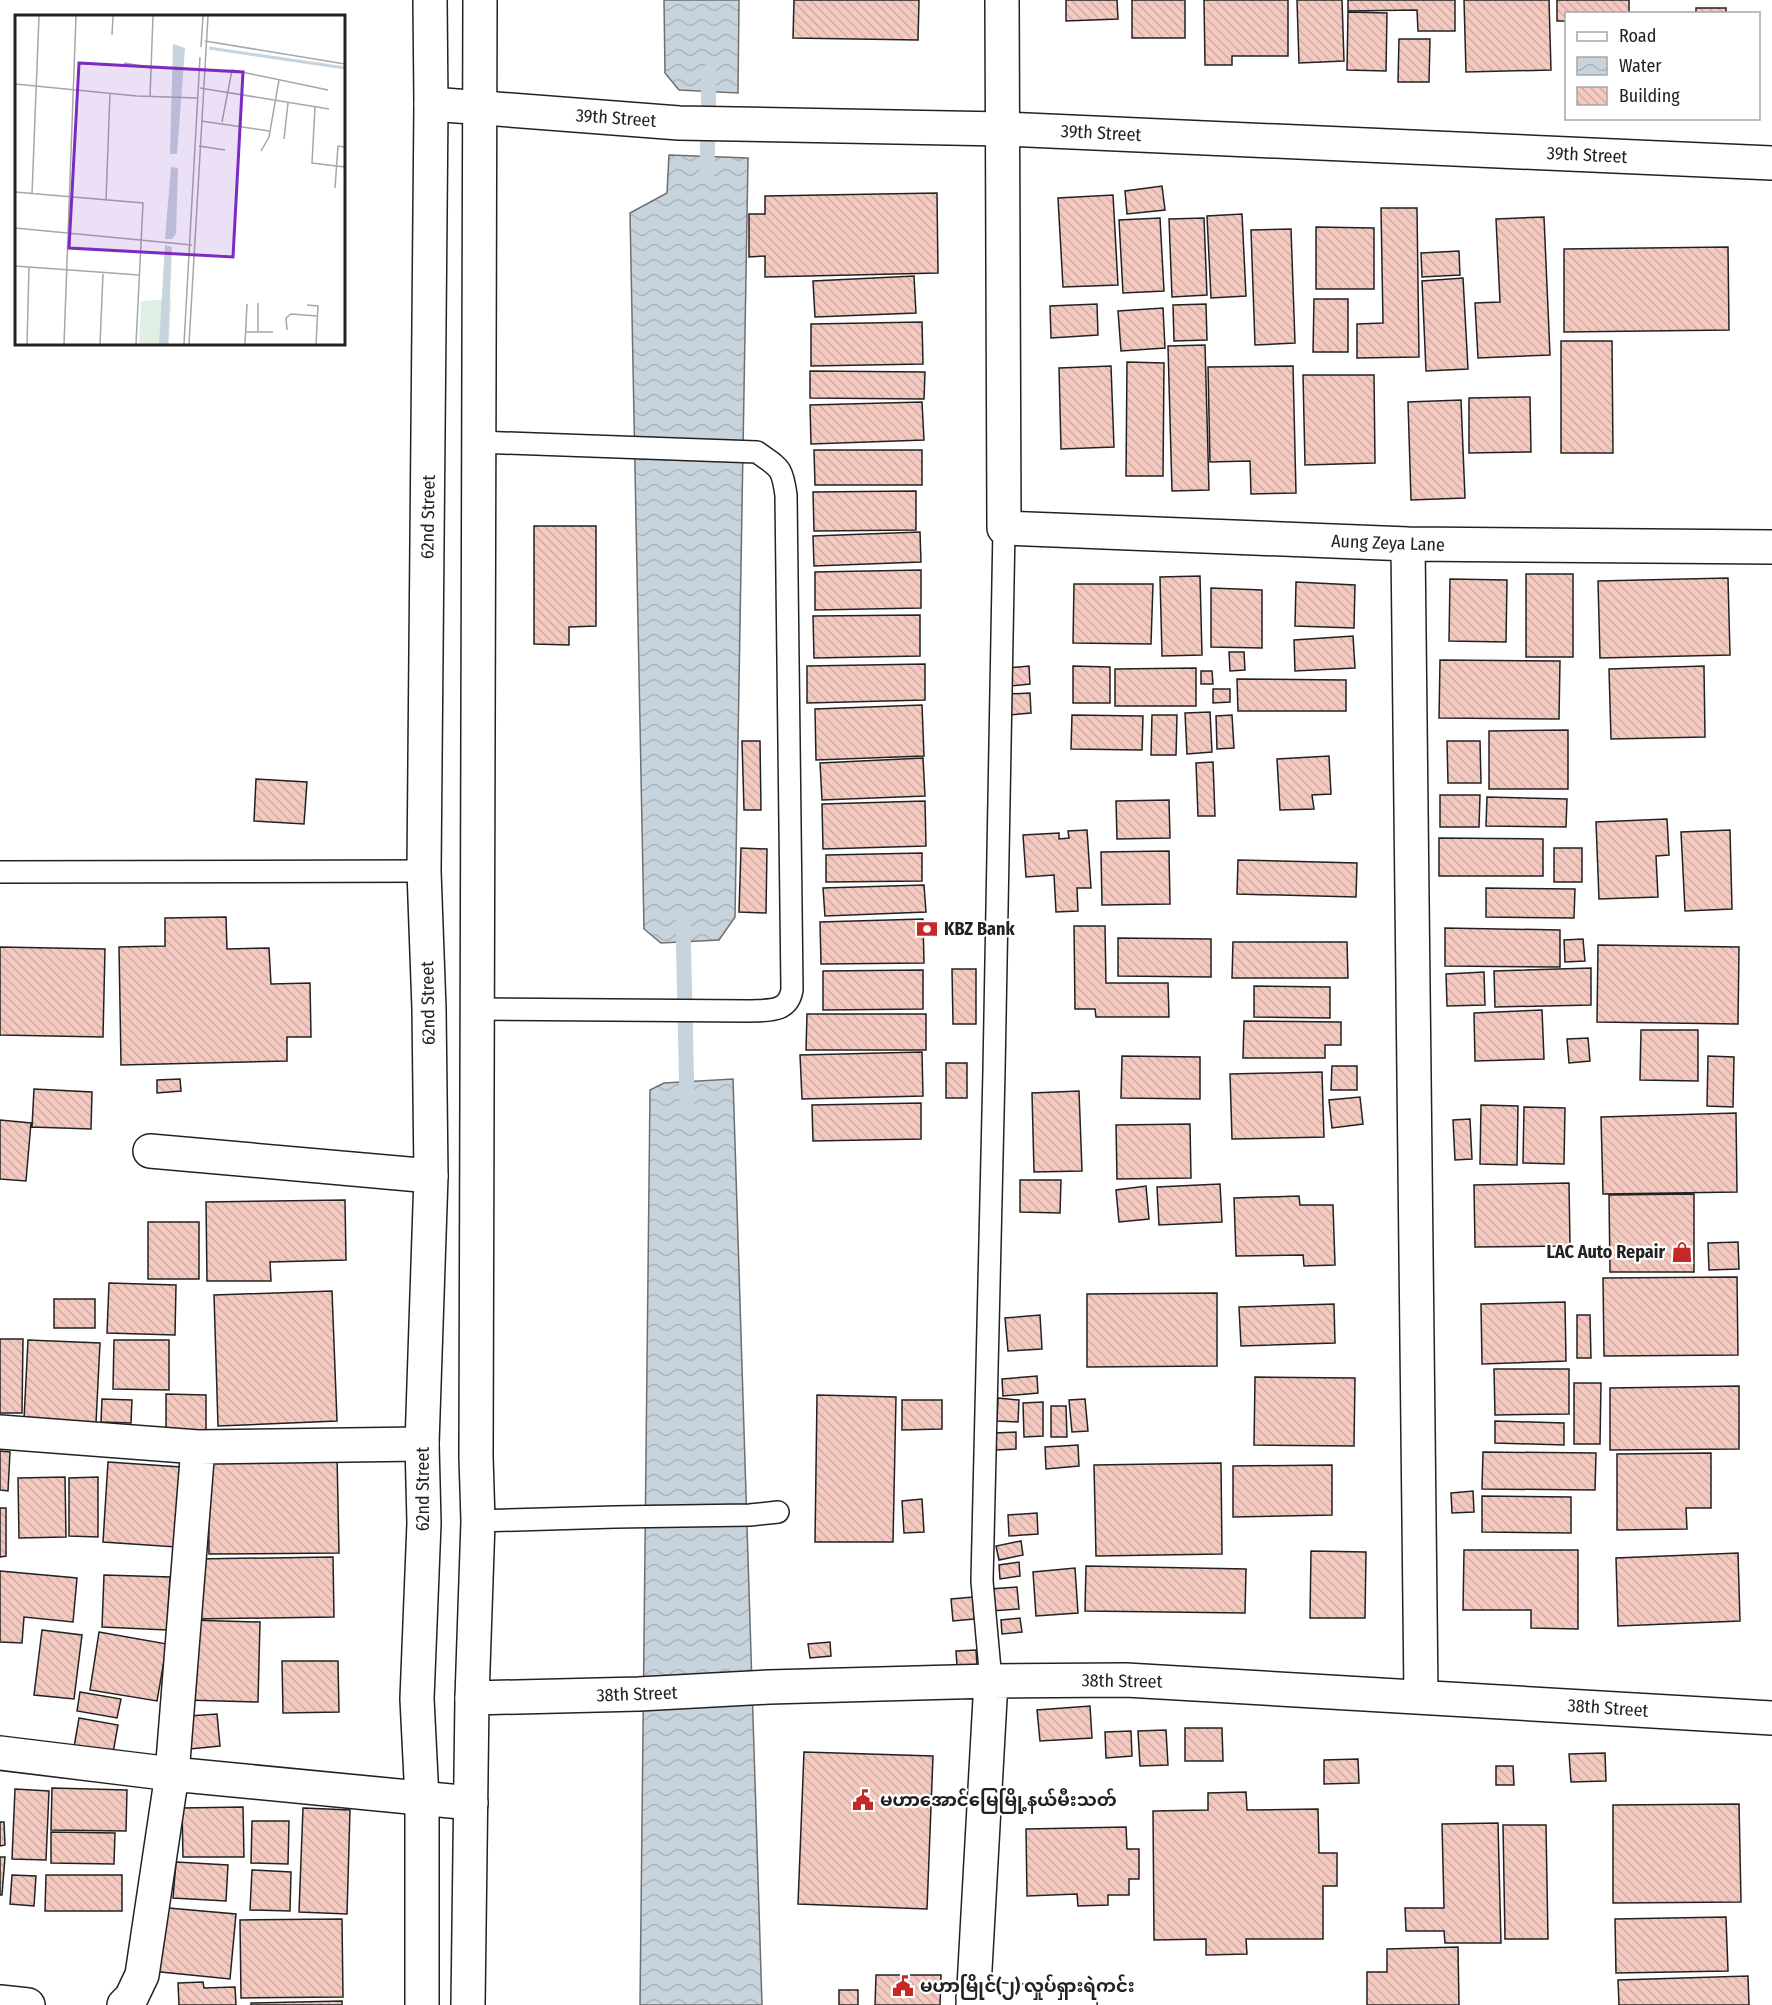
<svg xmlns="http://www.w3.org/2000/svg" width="1772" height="2005" font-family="'Fira Sans Condensed','Noto Sans Myanmar',sans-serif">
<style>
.water{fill:url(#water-waves);stroke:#6f6f6f;stroke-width:1.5}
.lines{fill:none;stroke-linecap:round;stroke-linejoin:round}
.stream{stroke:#c7d3dd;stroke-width:15}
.building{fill:url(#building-back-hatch);stroke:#222;stroke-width:1.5}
.lane-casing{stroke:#222;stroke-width:24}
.street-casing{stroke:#222;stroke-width:36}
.primary-casing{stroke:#222;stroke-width:36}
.lane{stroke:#fff;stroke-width:21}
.street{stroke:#fff;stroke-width:33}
.primary{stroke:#fff;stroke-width:33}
.labels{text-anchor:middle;stroke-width:4.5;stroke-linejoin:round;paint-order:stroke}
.street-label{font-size:18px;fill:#222;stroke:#fff}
.poi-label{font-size:18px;font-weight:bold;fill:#222;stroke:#fff;text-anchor:start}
.inset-river{fill:none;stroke:#c7d3dd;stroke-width:3}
.inset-road{fill:none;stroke:#a7a7a7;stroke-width:1.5}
.view{fill:#7b2cbf;fill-opacity:0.15;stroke:#7b2cbf;stroke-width:3}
.inset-edge{fill:none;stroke:#222;stroke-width:3}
</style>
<defs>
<pattern id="water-waves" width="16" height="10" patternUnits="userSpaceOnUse" patternTransform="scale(1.5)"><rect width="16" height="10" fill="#c7d3dd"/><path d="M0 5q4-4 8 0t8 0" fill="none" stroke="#abb5bd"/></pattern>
<pattern id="building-back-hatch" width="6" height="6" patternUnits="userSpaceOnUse" patternTransform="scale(1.5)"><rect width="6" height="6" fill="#f3c9c0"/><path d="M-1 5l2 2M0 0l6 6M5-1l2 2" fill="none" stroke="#d0aca5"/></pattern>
</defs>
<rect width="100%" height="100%" fill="#fff"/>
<!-- water -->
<path class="water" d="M664 0H739L738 93 679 90 665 73Z
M669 155 748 158 735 917 719 940 661 943 644 929 630 213 667 193Z
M733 1079 762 2005H640L650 1090 664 1083Z"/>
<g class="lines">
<!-- stream -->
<path class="stream" d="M707 177 709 72
M683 922 687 1102"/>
</g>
<!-- building -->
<path class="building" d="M794 0H919L918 40 793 38Z
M1066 0H1117L1118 19 1066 21Z
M1132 0H1185V38H1132Z
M1204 0H1288V56H1232V65H1205Z
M1297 0H1342L1344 61 1299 63Z
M1348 0H1455V31H1418L1417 10 1348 11Z
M1464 0H1549L1551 70 1466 72Z
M1557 0H1629V14H1566V21H1557Z
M1696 8H1726V14H1696Z
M1348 12 1387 13 1386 71 1347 70Z
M1399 39H1430L1429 82H1398Z
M1162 186 1165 210 1127 214 1125 191Z
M937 193 938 273 765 277V256L749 257V214H765V196Z
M1113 195 1118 285 1063 287 1058 198Z
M1381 208H1417L1419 357 1357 358V324L1383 323Z
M1242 214 1246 296 1211 298 1207 216Z
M1544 217 1550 355 1478 358 1475 303 1500 302 1496 219Z
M1160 218 1164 291 1123 293 1119 220Z
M1204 218 1207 295 1172 297 1169 219Z
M1316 227 1374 228V289H1316Z
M1291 229 1295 343 1255 345 1251 230Z
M1728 247 1729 330 1564 332V249Z
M1459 251 1460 275 1422 277 1421 253Z
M914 276 916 313 815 317 813 281Z
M1463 278 1468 369 1426 371 1422 281Z
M1314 299H1348V352H1313Z
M1097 304 1098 335 1051 338 1050 306Z
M1206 304 1207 340 1174 341 1173 305Z
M1163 308 1165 348 1121 351 1118 311Z
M922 322 923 364 811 366V324Z
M1561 341H1612L1613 453H1561Z
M1205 345 1209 490 1172 491 1168 346Z
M1127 362 1164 363 1163 476H1126Z
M1111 366 1114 447 1061 449 1059 368Z
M1293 366 1296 493 1251 494 1250 461 1210 462 1208 367Z
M810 371 925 372 924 399 810 398Z
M1303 375H1374L1375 463 1305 465Z
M1530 397 1531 452 1469 453V398Z
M1461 400 1465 498 1411 500 1408 402Z
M922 402 924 440 811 444 810 405Z
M814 450H922V485H815Z
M916 491V530L814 531 813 492Z
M534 526H596V626L569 627V645L534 644Z
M920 532 921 562 814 566 813 536Z
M921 570V608L815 610V572Z
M1526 574H1573V657H1526Z
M1200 576 1202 655 1162 656 1160 577Z
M1728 578 1730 655 1600 658 1598 581Z
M1450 579 1507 580 1506 642 1449 641Z
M1296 582 1355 585 1354 628 1295 626Z
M1074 584H1153L1151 644 1073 643Z
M1211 588 1262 590V648L1211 647Z
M920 615V656L814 658 813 616Z
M1353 636 1355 668 1295 671 1294 640Z
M1229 652H1244L1245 670 1230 671Z
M1440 660 1560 661 1559 719 1439 718Z
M925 664V700L807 703V666Z
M1029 666 1030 684 1010 686 1008 668Z
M1073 666 1110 667V703H1073Z
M1704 666 1705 737 1611 739 1609 669Z
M1196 668V706H1115V669Z
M1201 671H1212L1213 684H1201Z
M1237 679 1346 680V711H1238Z
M1213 689H1230V702L1213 703Z
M1030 693 1031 713 1009 715 1008 694Z
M922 705 924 756 816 760 815 709Z
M1210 712 1212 752 1187 754 1185 713Z
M1072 715 1143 716 1142 750 1071 749Z
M1152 715H1177L1176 755H1151Z
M1232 715 1234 748 1217 749 1216 716Z
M1568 730V789H1489V731Z
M742 741H760L761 810H744Z
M1447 741H1480L1481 783H1448Z
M1329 756 1331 794 1312 795 1314 809 1280 810 1277 759Z
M923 758 925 796 822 800 820 763Z
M1213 762 1215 816H1198L1196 763Z
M256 779 307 782 304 824 254 821Z
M1440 795H1480L1479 827H1440Z
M1487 797 1567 799 1566 827 1486 826Z
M1169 800 1170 838 1117 839 1116 801Z
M925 801 926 846 823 849 822 804Z
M1667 819 1669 855 1656 856 1658 897 1599 899 1596 822Z
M1087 830 1091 888H1077L1078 911 1056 912 1054 875 1026 877 1023 835 1059 833V839L1069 838 1068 831Z
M1730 830 1732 909 1685 911 1681 832Z
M1439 838 1543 839V876H1439Z
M741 848 767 849 766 913 739 912Z
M1554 848H1582V882H1554Z
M1169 851 1170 904 1102 905 1101 852Z
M922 853V881L826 882V855Z
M1238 860 1357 863 1356 897 1237 894Z
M924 885 926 912 825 916 823 888Z
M1486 888 1575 889 1574 918 1486 917Z
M226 917 227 949 269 948 271 984 310 983 311 1037H287V1061L121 1065 119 947 165 946V918Z
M923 919 924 963 821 964 820 922Z
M1074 926H1105L1106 983H1168L1169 1017H1096L1095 1009H1075Z
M1445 928 1560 930V967L1445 966Z
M1118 938 1211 939V977L1118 976Z
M1583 939 1585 961 1565 962 1564 940Z
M1233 942H1347L1348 978H1232Z
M1598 945 1739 947 1738 1024 1597 1022Z
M0 947 105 949 103 1037 0 1035Z
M1591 968V1005L1495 1007 1494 971Z
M952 969H976V1024H953Z
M923 970V1009L823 1010V971Z
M1484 972 1485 1005 1447 1006 1446 974Z
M1254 986 1330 987V1018L1254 1017Z
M1542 1010 1544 1059 1475 1061 1474 1013Z
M807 1014H926V1050H806Z
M1244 1021 1341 1022V1045H1325V1058H1243Z
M1641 1030H1698V1081L1640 1080Z
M1588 1038 1590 1061 1569 1063 1567 1039Z
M922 1052 923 1096 802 1099 800 1055Z
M1122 1056 1200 1057V1099L1121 1098Z
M1708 1056 1734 1057 1733 1107 1707 1106Z
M946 1063H967V1098H946Z
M1332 1066H1357V1090H1331Z
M1322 1072 1324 1137 1232 1139 1230 1074Z
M180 1079 181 1091 157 1093V1080Z
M34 1089 92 1092 91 1129 32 1127Z
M1079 1091 1082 1171 1034 1172 1032 1093Z
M1360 1097 1363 1124 1332 1128 1329 1100Z
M921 1103V1139L813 1141 812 1105Z
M1481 1105 1518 1106 1517 1165 1480 1164Z
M1524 1107 1565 1108 1564 1164 1523 1163Z
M1736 1113 1737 1192 1603 1194 1601 1117Z
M1470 1119 1472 1159 1455 1160 1453 1120Z
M0 1120 31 1123 26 1181 0 1179Z
M1190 1124 1191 1178 1117 1179 1116 1125Z
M1020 1180H1061L1060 1213 1020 1212Z
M1569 1183 1570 1246 1475 1247 1474 1185Z
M1220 1184 1222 1222 1159 1225 1157 1187Z
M1146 1186 1149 1219 1119 1222 1116 1190Z
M1694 1194V1272H1610L1609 1195Z
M1299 1196 1300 1205H1333L1335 1265 1304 1266 1303 1255 1236 1256 1234 1198Z
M345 1200 346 1260 270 1262 271 1281H207L206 1202Z
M148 1222H199V1279H148Z
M1738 1242 1739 1269 1709 1270 1708 1243Z
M1737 1277 1738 1355 1604 1356 1603 1278Z
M109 1283 176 1285 175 1335 107 1333Z
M332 1291 337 1421 218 1426 214 1295Z
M1217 1293V1366L1087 1367V1294Z
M54 1299H95V1328H54Z
M1565 1302 1566 1361 1482 1364 1481 1304Z
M1334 1304 1335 1343 1241 1346 1239 1307Z
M1040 1315 1042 1349 1008 1351 1005 1318Z
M1577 1315H1590L1591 1358H1577Z
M0 1339H23L22 1413H0Z
M28 1340 100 1343 96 1423 24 1419Z
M114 1340H169V1390L113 1389Z
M1494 1369H1569V1414L1495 1415Z
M1037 1376 1038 1393 1003 1396 1002 1379Z
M1255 1377 1355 1378 1354 1446 1254 1445Z
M1574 1383H1601L1600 1444H1574Z
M1739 1386V1449L1610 1450V1388Z
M166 1394 206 1395V1433L166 1432Z
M817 1395 896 1397 893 1542H815Z
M998 1398 1019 1400 1018 1422 997 1421Z
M102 1399 132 1400 131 1423 101 1422Z
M1085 1399 1088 1431 1072 1432 1069 1400Z
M902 1400H942V1429L902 1430Z
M1043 1402V1436L1024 1437 1023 1403Z
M1051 1406H1066L1067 1437H1051Z
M1495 1421 1564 1423V1445L1495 1443Z
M1016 1432V1449L996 1450 995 1433Z
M1078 1445 1079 1466 1046 1469 1045 1447Z
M0 1451 10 1452 8 1491 0 1490Z
M1483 1452 1596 1453 1595 1490 1482 1489Z
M1711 1453V1508H1686L1687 1529 1617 1530V1454Z
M337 1454 339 1553 209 1554 208 1456Z
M108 1462 181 1467 176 1547 103 1542Z
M1221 1463 1222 1554 1096 1556 1094 1465Z
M1332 1465V1515L1233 1517V1466Z
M65 1477 66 1537 19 1538 18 1478Z
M98 1477V1537L69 1536V1478Z
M1473 1491 1474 1512 1452 1513 1451 1493Z
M1482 1496 1571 1497V1533L1482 1532Z
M922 1499 924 1532 904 1533 902 1501Z
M0 1508H6V1556L0 1557Z
M1037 1513 1038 1534 1009 1536 1008 1515Z
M1021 1541 1023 1555 999 1560 996 1546Z
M1464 1550H1578V1629L1531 1628V1610H1463Z
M1311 1551 1366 1552 1365 1618H1310Z
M1738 1553 1740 1621 1618 1626 1616 1558Z
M333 1557 334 1617 194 1619V1559Z
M1019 1562 1020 1576 1000 1579 999 1565Z
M1086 1566 1246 1569 1245 1613 1085 1611Z
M1075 1568 1078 1613 1036 1616 1033 1572Z
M0 1571 77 1578 73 1622 24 1617 22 1643 0 1642Z
M104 1575 170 1577 167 1630 102 1627Z
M1017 1587 1019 1609 992 1611 990 1589Z
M973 1597 974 1619 953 1621 951 1599Z
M1020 1618 1022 1632 1002 1634 1001 1620Z
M188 1620 260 1622 258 1702 186 1700Z
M42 1630 82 1635 74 1699 34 1695Z
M99 1632 167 1644 157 1701 90 1690Z
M830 1642 831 1656 810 1658 808 1644Z
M976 1650 977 1665 957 1666 956 1651Z
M282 1661H338L339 1712 283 1713Z
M80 1692 121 1699 117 1718 77 1711Z
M1090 1706 1092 1738 1040 1741 1037 1710Z
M217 1714 220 1746 190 1749 188 1716Z
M79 1718 118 1725 113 1753 74 1747Z
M1185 1728H1222L1223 1761H1185Z
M1166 1730 1168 1765 1140 1766 1138 1731Z
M1131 1731 1132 1756 1106 1758 1105 1732Z
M804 1752 933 1756 927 1909 798 1904Z
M1605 1753 1606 1781 1571 1782 1569 1754Z
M1358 1759 1359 1783 1324 1784V1760Z
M1496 1766H1513L1514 1785H1496Z
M52 1788 127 1790 126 1831 51 1830Z
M15 1789 49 1791 46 1860 12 1859Z
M1246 1792 1247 1810 1318 1809 1319 1853H1337V1886H1323V1939H1246L1247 1954 1206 1955V1939L1154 1940 1153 1811 1208 1810V1793Z
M1739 1804 1741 1902 1613 1903V1805Z
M243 1807 244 1857H183L182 1808Z
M303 1808 350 1810 347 1914 299 1912Z
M252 1821H289L288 1864 251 1863Z
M0 1822H4L5 1845 0 1846Z
M1498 1823 1501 1943H1445L1444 1931H1406L1405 1908H1444L1442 1824Z
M1503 1825H1546L1548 1939H1505Z
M1126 1827 1127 1849H1139V1879H1129V1895H1108V1905L1078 1906 1077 1894 1027 1896 1026 1829Z
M51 1832 115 1833 114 1864 51 1863Z
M0 1857H5L2 1895H0Z
M176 1862 228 1865 226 1901 173 1898Z
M252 1870 291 1872 290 1911 250 1910Z
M12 1875 36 1876 34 1906 10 1904Z
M46 1875H122V1911H45Z
M157 1907 236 1914 230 1979 151 1971Z
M1726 1917 1728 1971 1616 1973 1615 1919Z
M342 1919 343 1997 241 1998 240 1920Z
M1458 1947 1459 2005H1367V1972H1387V1949Z
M876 1975H941L940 2005H875Z
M1748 1976 1749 2005H1619L1618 1980Z
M203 1982 204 1988 235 1987 236 2005H179L178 1983Z
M839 1990H858V2005H839Z
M342 2001V2005H251V2003Z"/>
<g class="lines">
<defs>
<path id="lane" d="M0 872 424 871
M476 1009 749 1011C768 1010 788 1013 792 990L786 495C782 466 779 468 757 452L478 442
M478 1521 615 1517 750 1515 778 1512
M991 1681 982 1581 994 1071 1004 528"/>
<path id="street" d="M1002 0 1004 528 1408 544 1772 547
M431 104 679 123 1003 129 1772 163
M1408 544 1421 1696
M150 1151 431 1176
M0 1432 198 1447 422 1444
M472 1698 639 1694 769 1687 991 1681 1126 1680 1772 1718
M0 1753 172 1774 471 1803
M973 1998 1080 2005
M0 2002 28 2005
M124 2005 131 1998 142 1975 172 1774 198 1447
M973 2005 991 1681"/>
<path id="primary" d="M422 2005V1799L417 1699 424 1523 422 1444 431 1176 429 1009 424 871 431 104 430 0
M468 2005 472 1698 478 1521 476 1457 480 0"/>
</defs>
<!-- lane casing -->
<use href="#lane" class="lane-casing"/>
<!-- street casing -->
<use href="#street" class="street-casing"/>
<!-- primary casing -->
<use href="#primary" class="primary-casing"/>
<!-- lane -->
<use href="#lane" class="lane"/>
<!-- street -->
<use href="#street" class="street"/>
<!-- primary -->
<use href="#primary" class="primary"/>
</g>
<!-- icons -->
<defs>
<symbol id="bank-bare" viewBox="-9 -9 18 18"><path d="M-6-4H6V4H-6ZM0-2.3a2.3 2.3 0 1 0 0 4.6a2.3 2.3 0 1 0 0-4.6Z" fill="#c62828" stroke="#fff" stroke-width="2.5" paint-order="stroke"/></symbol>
<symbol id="shop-bare" viewBox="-9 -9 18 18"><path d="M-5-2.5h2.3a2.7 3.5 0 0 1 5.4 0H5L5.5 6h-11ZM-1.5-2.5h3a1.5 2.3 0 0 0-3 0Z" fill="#c62828" stroke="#fff" stroke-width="2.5" paint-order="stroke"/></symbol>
<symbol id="civic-bare" viewBox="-9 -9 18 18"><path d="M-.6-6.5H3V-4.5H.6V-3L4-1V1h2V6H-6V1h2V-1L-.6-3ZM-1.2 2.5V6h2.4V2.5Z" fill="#c62828" stroke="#fff" stroke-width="2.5" paint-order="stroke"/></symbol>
</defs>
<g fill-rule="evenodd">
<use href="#bank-bare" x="912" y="914" width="30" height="30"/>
<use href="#shop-bare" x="1667" y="1237" width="30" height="30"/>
<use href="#civic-bare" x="848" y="1785" width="30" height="30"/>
<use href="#civic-bare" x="888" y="1971" width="30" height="30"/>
</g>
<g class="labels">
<!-- street labels -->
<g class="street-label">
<text transform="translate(616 118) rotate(4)" y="6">39th Street</text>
<text transform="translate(1101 133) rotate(3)" y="6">39th Street</text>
<text transform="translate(1587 155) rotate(3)" y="6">39th Street</text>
<text transform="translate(428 517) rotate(-89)" y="6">62nd Street</text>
<text transform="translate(1388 543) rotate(2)" y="6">Aung Zeya Lane</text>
<text transform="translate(428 1003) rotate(-91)" y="6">62nd Street</text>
<text transform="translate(423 1489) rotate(-90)" y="6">62nd Street</text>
<text transform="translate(1122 1681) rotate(1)" y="6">38th Street</text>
<text transform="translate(637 1694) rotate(-2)" y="6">38th Street</text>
<text transform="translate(1608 1708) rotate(4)" y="6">38th Street</text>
</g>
<!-- poi labels -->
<g class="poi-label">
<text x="944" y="935">KBZ Bank</text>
<text x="1665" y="1258" text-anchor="end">LAC Auto Repair</text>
<text x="880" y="1806">မဟာအောင်မြေမြို့နယ်မီးသတ်</text>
<text x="920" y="1992">မဟာမြိုင်(၂) လှုပ်ရှားရဲကင်း</text>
</g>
</g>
<!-- overview -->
<g transform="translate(15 15)">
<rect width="330" height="330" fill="#fff"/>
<path d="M156 284 154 329H124L126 286Z" fill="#e0efe3"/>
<path d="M158 29 170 33 162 139H155ZM156 152 163 153 161 219 157 224H150ZM150 230 157 232 153 329H144Z" fill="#c7d3dd"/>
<path class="inset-river" d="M194 33 330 53"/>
<path class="inset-road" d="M97 20 98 1M190 26 330 49M186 32 188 1M109 48 138 53M0 69 122 81 183 83M185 73 314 94M135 82 138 1M300 92 297 148 330 152M186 106 254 116M207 107 217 55 313 75M269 124 273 88M184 131 210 135M246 136 254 122 264 65M320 173 323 131 330 132M0 177 128 188 121 329M17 179 24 1M91 185 95 78M0 213 177 230M0 251 124 260M243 288V316M292 290 303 291 301 329M272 315 271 303 276 299 302 301M230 317H258M12 329 14 252M49 329 61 1M85 329 88 259M169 329 185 42M174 329 193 1M230 329 232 289"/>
<path class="view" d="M64 48 228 57 218 242 54 233Z"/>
<rect width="330" height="330" class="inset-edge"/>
</g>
<!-- legend -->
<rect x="1565" y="12" width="195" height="108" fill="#ffffff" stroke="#a7a7a7" stroke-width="1.5"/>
<rect x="1577" y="32" width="30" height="9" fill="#ffffff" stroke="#a7a7a7" stroke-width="1.5"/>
<text x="1619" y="42" font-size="18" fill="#222222">Road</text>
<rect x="1577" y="57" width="30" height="18" fill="url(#water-waves)" stroke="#a7a7a7" stroke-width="1.5"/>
<text x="1619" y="72" font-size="18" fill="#222222">Water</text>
<rect x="1577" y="87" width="30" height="18" fill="url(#building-back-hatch)" stroke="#a7a7a7" stroke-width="1.5"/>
<text x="1619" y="102" font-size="18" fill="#222222">Building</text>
</svg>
